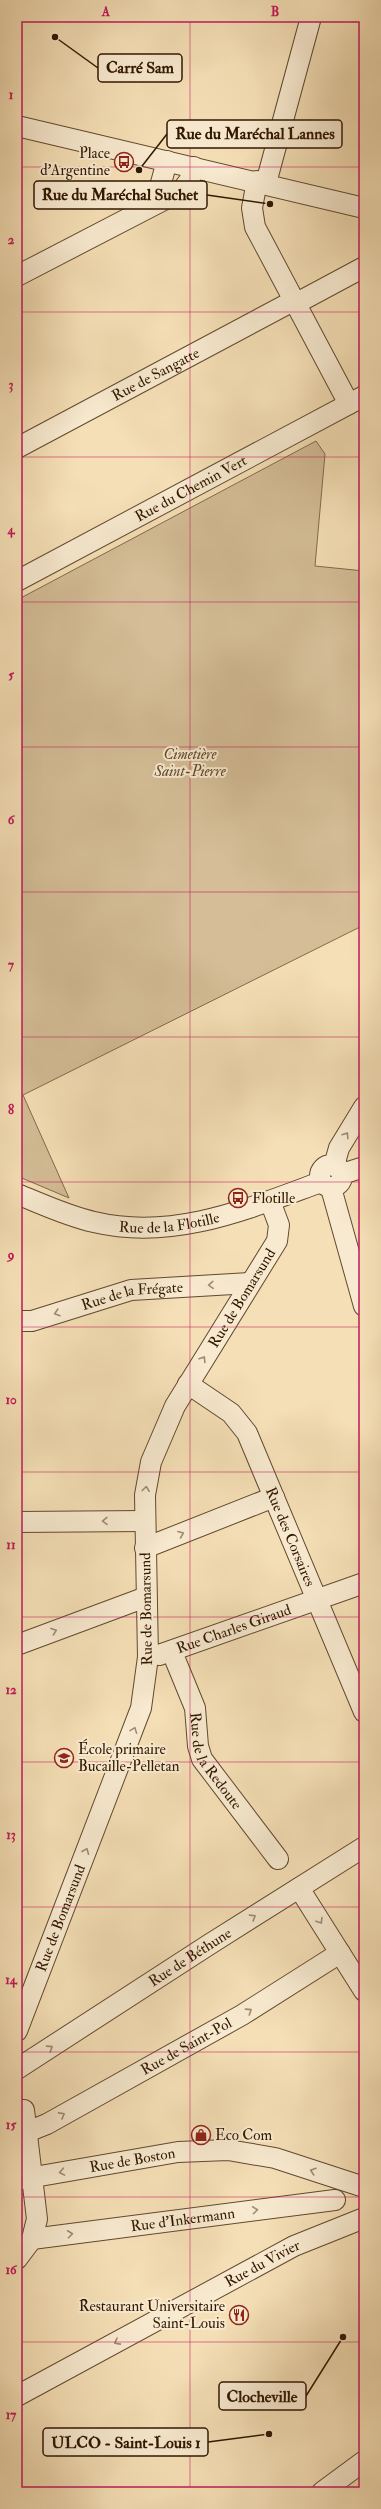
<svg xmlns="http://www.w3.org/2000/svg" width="381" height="2509" font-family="'IM FELL Double Pica',serif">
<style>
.green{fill:#d4bd97;stroke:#826a4c}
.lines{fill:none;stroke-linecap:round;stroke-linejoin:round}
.minor-casing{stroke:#61492e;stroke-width:22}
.minor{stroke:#f8ead0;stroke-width:20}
.oneway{stroke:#9e8b72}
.grid{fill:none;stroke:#c2185b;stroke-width:1;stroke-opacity:0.55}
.labels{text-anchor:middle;stroke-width:4;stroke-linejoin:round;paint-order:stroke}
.poi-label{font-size:15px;fill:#301700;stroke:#f8ead0;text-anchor:start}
.street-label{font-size:15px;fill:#301700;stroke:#f8ead0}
.park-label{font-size:15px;font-style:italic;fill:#61492d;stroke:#f8ead0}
.leader{fill:none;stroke:#301700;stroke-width:1.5}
.callout-dot{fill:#301700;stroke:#f8ead0;stroke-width:1.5}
.callout{fill:#f8ead0;stroke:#301700;stroke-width:1.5}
.callout-label{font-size:16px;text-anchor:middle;font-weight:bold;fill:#301700}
.neatline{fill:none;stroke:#c2185b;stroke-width:1.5}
.grid-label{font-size:13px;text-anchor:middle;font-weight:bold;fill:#c2185b}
</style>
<rect width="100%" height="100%" fill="#f5dfb6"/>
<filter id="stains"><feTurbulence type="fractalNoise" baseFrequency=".005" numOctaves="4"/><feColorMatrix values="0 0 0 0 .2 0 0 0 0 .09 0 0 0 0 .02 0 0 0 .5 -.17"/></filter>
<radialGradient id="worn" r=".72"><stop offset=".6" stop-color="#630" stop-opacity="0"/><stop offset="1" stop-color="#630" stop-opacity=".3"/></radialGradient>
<!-- green -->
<path class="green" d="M316 441 325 454 315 566 364 571V925L23 1095 69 1198 17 1176V600Z"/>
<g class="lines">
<defs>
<g id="minor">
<path d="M17 126 364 208"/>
<path d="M257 181 252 208 255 227 349 404"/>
<path d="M266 183 311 17"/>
<path d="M146 206 158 194 167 161"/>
<path d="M17 276 181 191 189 181 194 167"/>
<path d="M295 304 364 267"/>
<path id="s1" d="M17 448 293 301"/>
<path id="s2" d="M17 581 364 396"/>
<circle cx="331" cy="1176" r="11"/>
<path d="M334 1166 339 1148 364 1107"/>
<path d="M342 1174 364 1167"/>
<path d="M331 1188 364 1306"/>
<path id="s3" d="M17 1194C42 1204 67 1216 94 1222 174 1241 247 1209 321 1182"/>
<path id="s4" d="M17 1321H32L131 1290 250 1283"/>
<path id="s5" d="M188 1384 231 1413 247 1433 364 1712"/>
<path d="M17 1522 144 1521"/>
<path d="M145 1548 274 1497"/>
<path d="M17 1645 146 1597"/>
<path id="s6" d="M172 1652 195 1708 198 1746 202 1759 278 1859"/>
<path id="s7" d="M159 1655 364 1583"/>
<path d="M299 1888 364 1991"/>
<path id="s8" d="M17 2031 141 1708 148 1657 145 1495 151 1462 175 1406 277 1241 279 1225 270 1201"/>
<path id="s9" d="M17 2069 210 1944 364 1847"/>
<path id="s10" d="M27 2132 47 2124 242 2015 340 1953"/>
<path id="s11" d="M17 2180 178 2152 228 2150 275 2158 364 2187"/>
<path id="s12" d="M32 2239 335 2200"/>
<path d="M17 2259 32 2239 37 2219 24 2110"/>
<path id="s13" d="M17 2396 294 2246 364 2218"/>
<path d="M322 2492 364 2461"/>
</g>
</defs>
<!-- minor casing -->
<use href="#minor" class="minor-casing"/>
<!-- minor -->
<use href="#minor" class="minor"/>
</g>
<!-- one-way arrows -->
<defs><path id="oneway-chevron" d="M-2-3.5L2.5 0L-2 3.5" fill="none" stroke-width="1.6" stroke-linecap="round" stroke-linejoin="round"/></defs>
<g class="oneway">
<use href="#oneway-chevron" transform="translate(346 1135) rotate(-57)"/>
<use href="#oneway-chevron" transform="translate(211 1285) rotate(177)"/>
<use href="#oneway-chevron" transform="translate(57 1313) rotate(163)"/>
<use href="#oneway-chevron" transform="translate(203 1359) rotate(-58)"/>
<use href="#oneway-chevron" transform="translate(146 1489) rotate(-83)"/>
<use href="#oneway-chevron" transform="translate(105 1521) rotate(179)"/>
<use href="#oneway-chevron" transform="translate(181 1534) rotate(-22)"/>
<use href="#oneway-chevron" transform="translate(54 1631) rotate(-20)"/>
<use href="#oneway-chevron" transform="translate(134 1730) rotate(-69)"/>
<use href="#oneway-chevron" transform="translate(86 1851) rotate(-68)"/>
<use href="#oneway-chevron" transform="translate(253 1917) rotate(-32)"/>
<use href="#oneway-chevron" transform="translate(320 1921) rotate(58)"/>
<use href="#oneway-chevron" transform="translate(249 2011) rotate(-33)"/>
<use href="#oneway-chevron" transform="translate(50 2048) rotate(-33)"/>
<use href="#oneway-chevron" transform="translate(62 2115) rotate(-29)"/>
<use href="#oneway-chevron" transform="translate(313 2171) rotate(-162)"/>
<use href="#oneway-chevron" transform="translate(62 2172) rotate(170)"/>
<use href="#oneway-chevron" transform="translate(255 2210) rotate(-7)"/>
<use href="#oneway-chevron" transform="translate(70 2234) rotate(-7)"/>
<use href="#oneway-chevron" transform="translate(117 2342) rotate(152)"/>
</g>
<!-- grid -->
<path class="grid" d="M190 17V2492M17 167H364M17 312H364M17 457H364M17 602H364M17 747H364M17 892H364M17 1037H364M17 1182H364M17 1327H364M17 1472H364M17 1617H364M17 1762H364M17 1907H364M17 2052H364M17 2197H364M17 2342H364"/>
<!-- icons -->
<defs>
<symbol id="bus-ring" viewBox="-11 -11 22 22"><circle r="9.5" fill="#f8ead0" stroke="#8f2418" stroke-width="1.5"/><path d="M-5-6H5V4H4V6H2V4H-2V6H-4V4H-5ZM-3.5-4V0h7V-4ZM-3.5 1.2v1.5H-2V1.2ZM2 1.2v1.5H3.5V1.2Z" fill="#8f2418"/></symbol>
<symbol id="school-ring" viewBox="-11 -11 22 22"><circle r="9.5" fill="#f8ead0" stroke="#8f2418" stroke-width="1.5"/><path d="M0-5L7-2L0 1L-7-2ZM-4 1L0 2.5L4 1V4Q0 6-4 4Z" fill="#8f2418"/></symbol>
<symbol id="shop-ring" viewBox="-11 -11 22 22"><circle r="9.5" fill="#f8ead0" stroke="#8f2418" stroke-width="1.5"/><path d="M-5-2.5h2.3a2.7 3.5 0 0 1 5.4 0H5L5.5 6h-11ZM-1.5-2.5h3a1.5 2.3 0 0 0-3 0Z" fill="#8f2418"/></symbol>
<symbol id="restaurant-ring" viewBox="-11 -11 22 22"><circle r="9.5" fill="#f8ead0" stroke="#8f2418" stroke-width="1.5"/><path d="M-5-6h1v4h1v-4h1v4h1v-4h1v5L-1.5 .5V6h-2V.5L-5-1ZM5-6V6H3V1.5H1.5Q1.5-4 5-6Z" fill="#8f2418"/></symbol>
</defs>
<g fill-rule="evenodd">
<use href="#bus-ring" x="113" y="151" width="22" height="22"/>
<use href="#bus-ring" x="227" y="1187" width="22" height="22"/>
<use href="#school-ring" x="53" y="1747" width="22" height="22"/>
<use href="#shop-ring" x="190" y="2124" width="22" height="22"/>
<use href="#restaurant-ring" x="228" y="2304" width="22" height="22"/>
</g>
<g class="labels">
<!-- poi labels -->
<g class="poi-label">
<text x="110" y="158" text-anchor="end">Place<tspan x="110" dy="17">d'Argentine</tspan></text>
<text x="252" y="1203">Flotille</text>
<text x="78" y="1754">École primaire<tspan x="78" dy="17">Bucaille-Pelletan</tspan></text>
<text x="215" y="2140">Eco Com</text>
<text x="225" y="2311" text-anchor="end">Restaurant Universitaire<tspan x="225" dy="17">Saint-Louis</tspan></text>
</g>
<!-- street labels -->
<g class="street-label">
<text dy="5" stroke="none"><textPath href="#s1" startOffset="157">Rue de Sangatte</textPath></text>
<text dy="5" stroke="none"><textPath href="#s2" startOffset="197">Rue du Chemin Vert</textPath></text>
<text dy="5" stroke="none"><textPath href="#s3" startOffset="158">Rue de la Flotille</textPath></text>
<text dy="5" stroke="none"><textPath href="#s4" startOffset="119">Rue de la Frégate</textPath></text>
<text dy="5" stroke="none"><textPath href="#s8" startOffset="781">Rue de Bomarsund</textPath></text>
<text dy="5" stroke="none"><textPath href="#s5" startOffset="190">Rue des Corsaires</textPath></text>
<text transform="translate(146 1609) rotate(-91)" y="5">Rue de Bomarsund</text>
<text dy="5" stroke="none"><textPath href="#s7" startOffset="79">Rue Charles Giraud</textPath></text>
<text dy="5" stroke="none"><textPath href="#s6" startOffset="119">Rue de la Redoute</textPath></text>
<text dy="5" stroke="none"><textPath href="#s8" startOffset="121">Rue de Bomarsund</textPath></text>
<text dy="5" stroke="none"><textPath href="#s9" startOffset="206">Rue de Béthune</textPath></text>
<text dy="5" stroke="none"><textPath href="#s10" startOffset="181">Rue de Saint-Pol</textPath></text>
<text dy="5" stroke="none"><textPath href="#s11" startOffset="117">Rue de Boston</textPath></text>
<text dy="5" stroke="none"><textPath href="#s12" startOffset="152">Rue d'Inkermann</textPath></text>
<text dy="5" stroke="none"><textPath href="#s13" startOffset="279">Rue du Vivier</textPath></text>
</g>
<!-- park labels -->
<g class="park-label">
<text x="190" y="759">Cimetière<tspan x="190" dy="17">Saint-Pierre</tspan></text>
</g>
</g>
<!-- callouts -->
<path class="leader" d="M55 37L98 68M139 170L167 134M270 204L207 195M343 2337L306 2396M269 2434L208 2442"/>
<g class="callout-dot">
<circle cx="55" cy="37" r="4"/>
<circle cx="139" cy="170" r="4"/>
<circle cx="270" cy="204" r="4"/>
<circle cx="343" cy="2337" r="4"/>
<circle cx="269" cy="2434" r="4"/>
</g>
<g class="callout">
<rect x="98" y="54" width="84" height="28" rx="4"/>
<rect x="167" y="120" width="175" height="28" rx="4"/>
<rect x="34" y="181" width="173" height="28" rx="4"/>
<rect x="219" y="2382" width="87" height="28" rx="4"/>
<rect x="43" y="2428" width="165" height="28" rx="4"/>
</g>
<g class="callout-label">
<text x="140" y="73">Carré Sam</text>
<text x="255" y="139">Rue du Maréchal Lannes</text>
<text x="120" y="200">Rue du Maréchal Suchet</text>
<text x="262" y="2402">Clocheville</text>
<text x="126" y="2448">ULCO - Saint-Louis 1</text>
</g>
<!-- margin -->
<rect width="381" height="2509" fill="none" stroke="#f5dfb6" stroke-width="44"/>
<rect x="22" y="22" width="337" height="2465" class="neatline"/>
<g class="grid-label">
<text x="106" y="16">A</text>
<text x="275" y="16">B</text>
<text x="11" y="99">1</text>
<text x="11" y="244">2</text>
<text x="11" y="389">3</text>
<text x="11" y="534">4</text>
<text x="11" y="679">5</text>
<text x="11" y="824">6</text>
<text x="11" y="969">7</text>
<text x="11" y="1114">8</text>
<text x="11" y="1259">9</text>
<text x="11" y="1404">10</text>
<text x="11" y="1549">11</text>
<text x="11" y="1694">12</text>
<text x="11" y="1839">13</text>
<text x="11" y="1984">14</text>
<text x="11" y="2129">15</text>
<text x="11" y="2274">16</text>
<text x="11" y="2419">17</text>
</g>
<rect width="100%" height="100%" filter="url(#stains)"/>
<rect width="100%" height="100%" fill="url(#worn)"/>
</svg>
